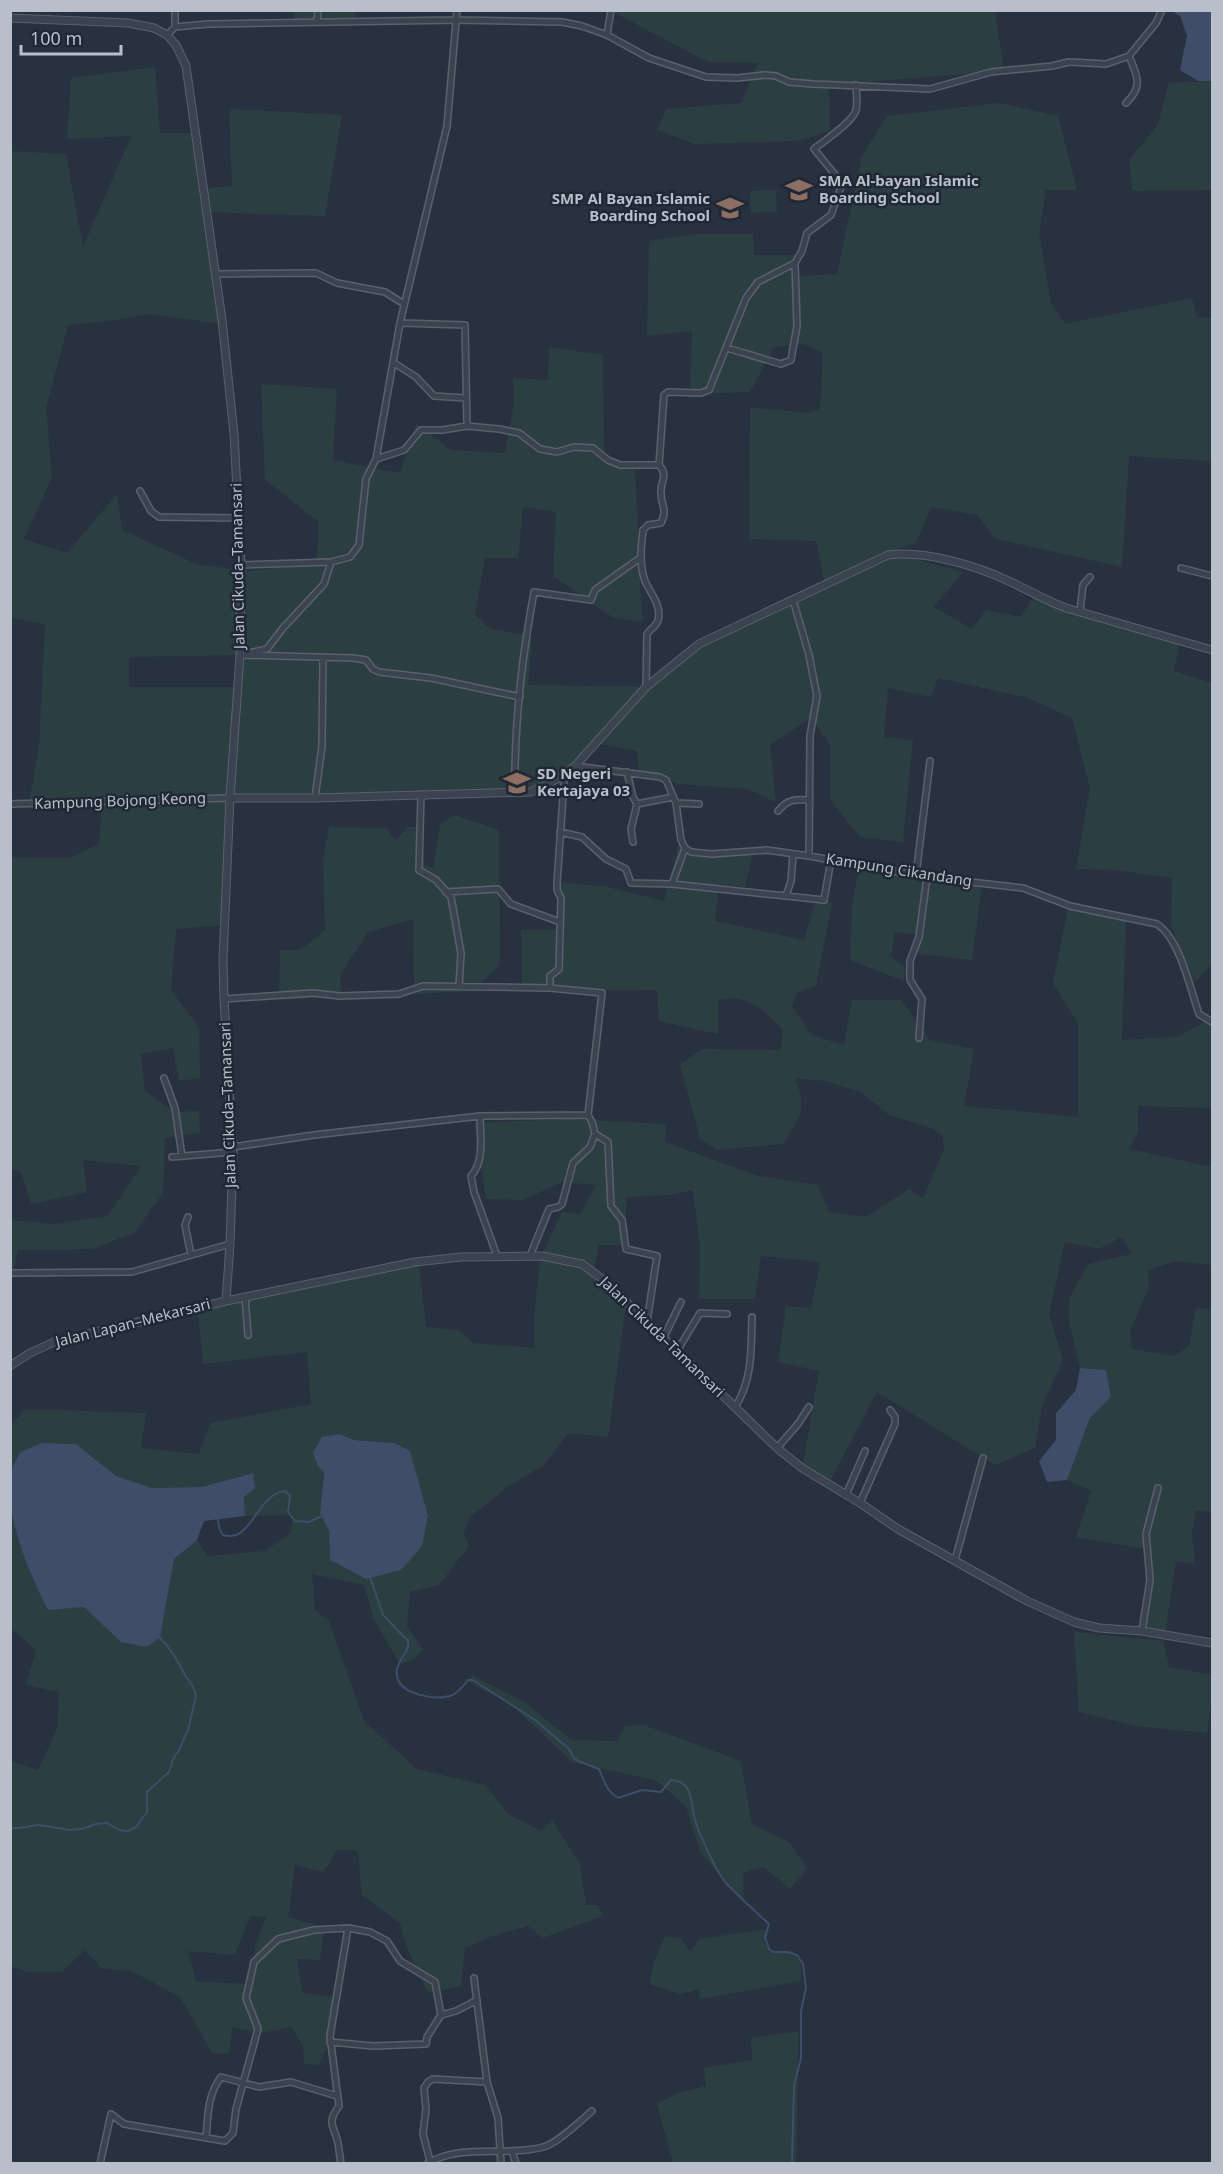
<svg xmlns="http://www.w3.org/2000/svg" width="1223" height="2174" font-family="'Noto Sans',sans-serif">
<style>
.green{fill:#2b3f42;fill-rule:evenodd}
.water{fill:#3f4d68}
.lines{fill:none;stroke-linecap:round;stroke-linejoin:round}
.stream{stroke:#3f4d68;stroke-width:2}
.minor-casing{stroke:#59616d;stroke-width:8}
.tertiary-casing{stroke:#59616d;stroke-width:9}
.minor{stroke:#3c4350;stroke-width:5}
.tertiary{stroke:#3c4350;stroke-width:7}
.labels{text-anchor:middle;stroke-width:5;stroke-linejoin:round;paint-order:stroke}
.poi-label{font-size:15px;font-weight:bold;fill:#b8beca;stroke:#202836;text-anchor:start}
.street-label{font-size:15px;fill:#b8beca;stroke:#202836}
</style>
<rect width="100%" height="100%" fill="#283140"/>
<!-- green -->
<path class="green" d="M295 10 355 11 356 21 294 23Z
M611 11H995L1004 71 829 85 830 131 796 141 695 144 657 130 666 109 741 103 758 63 708 62Z
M155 67 160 133H192L201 189 232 186 229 109 342 115 325 216 205 212 223 324 149 314 115 320 68 325 46 408 52 477 24 539 67 553 117 494 122 530 199 565 250 571 317 564 319 522 265 480 261 384 337 389 333 460 400 473 416 424 451 450 505 453 514 403 513 378 548 380 549 347 603 355 604 460 635 469 642 622 612 617 553 576 556 512 523 507 518 558H485L475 614 490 629 532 636 528 685 649 687 702 642 735 624 825 585 816 541 749 539 750 407 809 413 820 408 823 353 804 344 774 347 750 392 690 394 692 331 647 336 649 241 696 234H753L754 255H797L799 276 837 274 862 156 887 116 999 103 1058 116 1077 190H1046L1039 233 1051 303 1065 324 1192 298 1197 317 1212 318V461L1129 456 1122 567 996 539 977 515 931 507 916 543 893 550 918 560 963 572 934 607 972 629 986 610 1020 617 1035 595 1066 610 1181 638 1174 671 1212 683V964L1195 982 1171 926 1172 878 1115 870 1076 869 1090 788 1072 718 1028 698 938 678 931 697 888 688 884 737 913 740 903 842 860 837 830 800 831 746 811 718 770 745 776 802 747 789 678 784 639 773 637 751 600 744 575 772 532 793 232 798 226 925 176 929 171 990 199 1028 200 1078 179 1081 173 1048 141 1054 145 1091 174 1112 199 1111 200 1133 165 1138 163 1193 134 1233 92 1249 18 1250 14 1268 11 1269V1220L52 1224 108 1216 141 1166 83 1160 87 1192 31 1204 21 1172 11 1170V857L69 858 99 844 102 802 29 803 39 747 45 624 11 618 10 151 66 154 83 247 131 136 67 139 71 78ZM242 655 238 687H129V657Z
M1212 76V190L1132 191 1129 160 1158 124 1169 83 1211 81Z
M776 190 777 212 751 213 750 191Z
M454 815 499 830 500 965 472 991 414 994 413 919 368 932 340 975 342 997 279 1000 280 950H300L325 930 323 859 329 827 386 828 396 840 408 827H422L424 865 433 868 440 825Z
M679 842 715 856 753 852 745 887 719 884 715 921 804 940 815 901 832 903 816 986 797 992 792 1007 812 1035 844 1045 852 1000H901L930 1040 974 1049 964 1106 1078 1117V1023L1053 983 1069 903 1095 914 1126 919 1122 1040 1177 1037 1210 1019 1212 1020V1108L1138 1106V1132L1129 1149 1211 1167 1212 1170V1265L1176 1261 1148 1270 1149 1288 1130 1330 1132 1349 1175 1356 1189 1346 1196 1308 1212 1309V1512L1196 1511 1192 1533 1195 1564 1176 1561 1165 1634 1140 1631 1152 1550 1076 1537 1091 1491 1067 1480 1090 1418 1111 1397 1106 1370 1080 1368 1069 1322V1299L1088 1264 1131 1254 1122 1237 1099 1249 1065 1242 1049 1314 1063 1359 1042 1407 1035 1448 995 1465 877 1392 828 1485 802 1470 819 1371 778 1362 786 1306 811 1308 820 1262 761 1256 755 1299H699L700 1247 693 1190 669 1195 627 1197 624 1245H599L594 1269 626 1304 608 1437 568 1433 543 1466 510 1485 469 1518 464 1534 469 1546 439 1585 410 1592 407 1627 423 1649 413 1660 400 1664 374 1620 364 1585 312 1574 315 1610 329 1621 364 1721 417 1769 485 1785 509 1815 541 1831 552 1820 580 1864 586 1905H598L603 1916 543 1938 528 1926 492 1936 465 1948 461 1986 428 1993 407 1948 400 1923 362 1895 358 1851 337 1849 324 1872 295 1865 288 1917 324 1927 320 1960 297 1959 302 1993 336 1997 334 2031 319 2065 304 2064 303 2046 291 2027 261 2033 232 2027 229 2054 212 2053 180 1997 131 1971 101 1968 85 1950 62 1972H28L11 1966V1761L38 1770 57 1729 59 1692 26 1685 36 1650 11 1628 10 1506 33 1580 84 1607 121 1642 160 1638 174 1559 197 1540 208 1556 265 1551 291 1532 293 1515 245 1516 244 1497 252 1473 202 1487 152 1488 116 1476 76 1444 41 1443 20 1452 11 1473V1424L26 1409 146 1413 141 1448 199 1454 210 1423 311 1404 307 1352 203 1364 197 1305C269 1287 344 1273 419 1265L426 1327 459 1330 473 1343 534 1348 535 1306 540 1259 562 1212 580 1214 596 1185 562 1182 523 1200 486 1199 474 1123 569 1119 666 1124 665 1142 758 1176 818 1185 829 1212 866 1217 909 1189 923 1198 944 1150 943 1137 932 1128 889 1115 861 1092 825 1081 795 1078C808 1110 800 1117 783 1144L716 1150 700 1138 680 1065 702 1049 781 1050 783 1030C767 1012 745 992 719 1000L718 1034 659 1021 657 990 522 991 521 930 560 929 561 882 607 887 664 901ZM340 1434 354 1440 394 1443 366 1579 330 1560 329 1531 321 1513 322 1482 324 1472ZM250 1916 266 1917 255 1946 253 1984 196 1982 188 1951 235 1955Z
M859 869 982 884 972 960 918 954 919 935 895 932 891 957 906 968 904 981 850 960 852 905Z
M1074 1632 1163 1641 1169 1667 1212 1675V1696L1207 1733 1136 1726 1079 1712Z
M472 1675 524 1702 572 1740 618 1741 625 1726 644 1725 741 1761 752 1824 790 1843 807 1869 790 1889 764 1867 743 1873 744 1903 726 1884 700 1852 686 1806 655 1780 572 1762 513 1706 469 1682Z
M769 1929 765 1943 773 1953 791 1950 801 1963V1981L700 1999 698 1990 680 1994 649 1984 655 1959 665 1936 680 1938 691 1951 699 1939Z
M799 2031 796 2163H673L657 2104 681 2092 706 2086 704 2068 752 2060 751 2038Z"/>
<!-- water -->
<path class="water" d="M1171 11H1212L1211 81H1198L1180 70 1187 36 1180 16Z
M1080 1368 1106 1370 1111 1397 1090 1418 1067 1480 1047 1482 1039 1461 1056 1440V1413L1076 1390Z
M340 1434 354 1440 394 1443 410 1451 428 1516 422 1546 401 1570 366 1579 330 1560 329 1531 320 1513 324 1472 318 1466 313 1453 322 1437Z
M41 1443 76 1444 116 1476 152 1488 202 1487 253 1473 255 1488 244 1497 245 1516 204 1521 197 1540 174 1559 160 1638 146 1647 121 1642 84 1607 48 1610C30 1576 4 1513 10 1474 12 1467 17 1459 20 1452Z"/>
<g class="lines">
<!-- stream -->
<path class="stream" d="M217 1516 220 1530 223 1535C252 1544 256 1494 285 1491L290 1496 288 1512 295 1521 309 1522 324 1515
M370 1577 383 1615 408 1641C410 1654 394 1662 397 1676 400 1695 435 1700 450 1696 458 1693 463 1687 468 1680H473L535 1720 569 1749 574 1758 578 1761 599 1769C604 1780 606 1791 618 1798L642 1790 661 1792 671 1780C696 1782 689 1805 696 1823 700 1836 717 1872 725 1882 737 1895 755 1911 769 1924L765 1937 769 1949 773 1952H787L797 1955 803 1964 806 1988 801 2011V2058L794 2085 792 2164
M10 1829 39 1825 70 1830 82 1829 96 1824 107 1823 119 1830 128 1831 136 1827 147 1812V1792L169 1772 173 1759 179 1750 188 1730 196 1696C195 1687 189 1682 185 1675 177 1660 171 1648 158 1636"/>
<defs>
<path id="minor" d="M317 22 318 10
M175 27V10
M167 35 175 27 208 24 457 20 562 22 582 26 607 35 649 58 706 77 737 78 765 75 776 76 789 82 813 84 930 89 991 72 1052 66 1069 62 1106 64 1129 56
M607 35 611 10
M1126 103C1144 86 1137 76 1129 56L1156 23 1162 10
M215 274 316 273 337 283 385 292 404 304
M400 323 465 325 467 426
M727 348 781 364 791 360 797 326 795 263
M394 363 416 377 434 396 466 398
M376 459 404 450 421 430H442L467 426 499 429 519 433 540 449 557 452 574 447 593 448 608 460 620 465H659
M140 491 151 511 159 517 238 518
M241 565 331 562 350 557 359 545 366 479 376 459 400 323 447 126 457 10
M1181 568 1212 576
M793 600 809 655 817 696 810 736 809 856
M1080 611 1083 585 1090 577
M249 653 267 649 283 628 324 584 331 562
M240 655 353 658 366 660 373 669 379 672 431 678 520 697
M646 687 647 634C650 629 657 626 658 620 662 605 650 593 645 581 639 564 641 547 643 530L648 525 661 523C668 509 661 506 661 493 660 481 669 476 659 465L664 395 668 392 701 393 709 390 746 298 758 282 795 263 802 251 807 233 831 215 841 187V182L814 149C824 141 853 122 856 110 858 102 856 93 856 85
M575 766 660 777 666 780 676 803 681 840 685 848 691 852 712 854 767 850 809 856 927 877 1023 888 1070 906 1157 924C1180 939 1190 988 1199 1014L1212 1022
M627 772 633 797 637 804 631 829 633 842
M515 792C514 725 522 657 534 592L591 600 595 590 640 558
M421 794 419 870 436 880 451 897 461 953 459 987
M315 798 322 746 323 657
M676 803 699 804
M10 804 230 798
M637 804 673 797
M778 811C788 799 795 799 810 800
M560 832 582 837 606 859 626 869 631 883 672 884 685 848
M916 875 930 761
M672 884 824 900 831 860
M446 892 498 889 511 904 560 922
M786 896 791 881 793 854
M550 988V976L559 969 561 898 557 890V883L564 782 561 777
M224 999 313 993 340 996 399 994 423 986 550 988 602 993 588 1115 592 1122 595 1134 608 1142 611 1206 622 1220 626 1249 657 1256 647 1322
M919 1038 922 999 910 980V961L919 937 927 877
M164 1078 175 1108 182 1156
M480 1116C480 1136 485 1161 471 1176L474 1192 497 1256
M233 1147 314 1135 480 1116 588 1115
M172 1157 233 1152
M188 1217 185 1225 191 1255
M530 1256 549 1209 558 1207 562 1204 573 1163 590 1147 595 1134
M10 1273 132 1272 230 1244
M245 1297 248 1335
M663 1339 681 1302
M677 1351 700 1313 727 1314
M735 1407C753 1380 751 1348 752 1317
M777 1448 798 1424 809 1407
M846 1495 865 1451
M860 1503 895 1424V1417L890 1410
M955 1560 983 1458
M1142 1631 1150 1580 1146 1534 1158 1488
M474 1978 487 2082
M441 2015 456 2011 477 2000
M206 2138C208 2116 207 2096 221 2077L259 2087 291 2082 337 2096
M512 2151 516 2164
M430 2161 423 2134 426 2109 424 2088 428 2082 433 2079 487 2082 498 2118 501 2164
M100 2164 111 2114 124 2124 225 2141 233 2133 236 2109 258 2029 246 1998 254 1962 278 1939 314 1930 348 1928 370 1932 387 1941 400 1961 435 1982 441 2015 427 2037 426 2044 373 2046 330 2042
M341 2164C340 2157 339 2150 338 2143 334 2125 326 2124 339 2106L330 2036 348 1928
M427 2164C459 2143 507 2157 543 2147 557 2144 580 2121 592 2111"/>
<path id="tertiary" d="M10 18 128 23 154 28 167 35 176 45 186 66 222 320 234 434 241 565 240 655 230 798 223 960 224 999 233 1152 230 1244 226 1301 415 1262 461 1257 542 1256 582 1264 605 1281 777 1448 802 1468 860 1503 898 1529 1027 1601 1074 1622 1099 1628 1142 1631 1212 1643
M230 798H315L531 792 561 777 575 766 646 687 699 644 888 555C926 550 977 566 1011 582 1030 591 1047 601 1066 608L1212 650
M10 1366 30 1353 54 1342 226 1301"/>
</defs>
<!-- minor casing -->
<use href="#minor" class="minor-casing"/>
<!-- tertiary casing -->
<use href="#tertiary" class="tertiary-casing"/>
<!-- minor -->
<use href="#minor" class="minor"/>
<!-- tertiary -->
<use href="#tertiary" class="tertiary"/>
</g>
<!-- icons -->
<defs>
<symbol id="school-bare" viewBox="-9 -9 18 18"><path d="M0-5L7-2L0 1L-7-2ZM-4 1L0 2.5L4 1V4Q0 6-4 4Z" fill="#8d6e63" stroke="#202836" stroke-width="2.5" paint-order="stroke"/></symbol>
</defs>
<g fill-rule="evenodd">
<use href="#school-bare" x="780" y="171" width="38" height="38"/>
<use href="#school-bare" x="711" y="189" width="38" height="38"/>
<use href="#school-bare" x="498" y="764" width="38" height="38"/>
</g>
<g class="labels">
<!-- poi labels -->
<g class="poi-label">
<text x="819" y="186">SMA Al-bayan Islamic<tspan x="819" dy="17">Boarding School</tspan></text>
<text x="710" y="204" text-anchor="end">SMP Al Bayan Islamic<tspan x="710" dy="17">Boarding School</tspan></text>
<text x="537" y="779">SD Negeri<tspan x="537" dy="17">Kertajaya 03</tspan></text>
</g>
<!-- street labels -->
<g class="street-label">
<text transform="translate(238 566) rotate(-91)" y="5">Jalan Cikuda–Tamansari</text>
<text transform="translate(120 801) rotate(-2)" y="5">Kampung Bojong Keong</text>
<text transform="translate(899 870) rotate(9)" y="5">Kampung Cikandang</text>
<text transform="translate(228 1105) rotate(-92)" y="5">Jalan Cikuda–Tamansari</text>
<text transform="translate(133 1323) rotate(-14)" y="5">Jalan Lapan–Mekarsari</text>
<text transform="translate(662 1337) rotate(44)" y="5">Jalan Cikuda–Tamansari</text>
</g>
</g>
<!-- border -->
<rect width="1223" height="2174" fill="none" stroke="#b8beca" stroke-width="24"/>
<!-- scale -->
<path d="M21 45v9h100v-9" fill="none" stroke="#b8beca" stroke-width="3"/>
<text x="30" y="45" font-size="18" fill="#b8beca" stroke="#202836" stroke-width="4.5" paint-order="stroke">100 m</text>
</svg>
